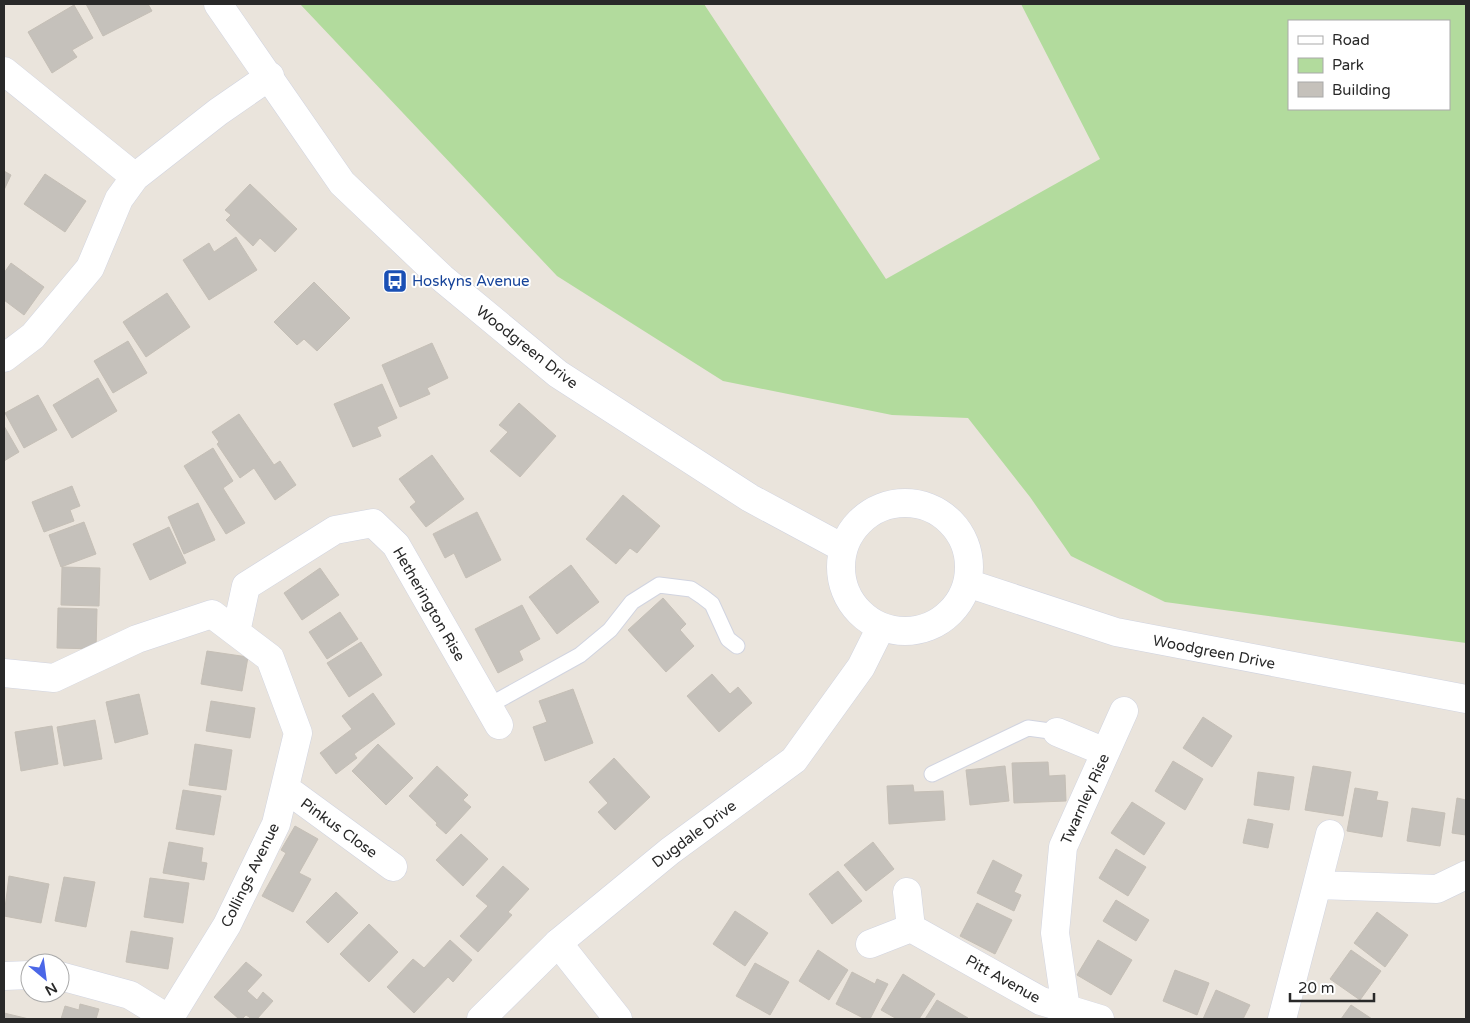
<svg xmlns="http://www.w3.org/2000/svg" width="1470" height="1023" font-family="'Varela Round',sans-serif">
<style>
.green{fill:#b2db9d;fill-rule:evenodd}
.building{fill:#c5c1bb;stroke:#c5bfb6}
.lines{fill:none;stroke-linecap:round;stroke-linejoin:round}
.service-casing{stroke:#d1d4e0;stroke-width:17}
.minor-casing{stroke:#d1d4e0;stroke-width:29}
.tertiary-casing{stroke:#d1d4e0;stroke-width:29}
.secondary-casing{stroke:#d1d4e0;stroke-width:29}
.service{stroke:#fff;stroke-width:15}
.minor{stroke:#fff;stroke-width:28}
.tertiary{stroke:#fff;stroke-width:28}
.secondary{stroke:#fff;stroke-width:28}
.labels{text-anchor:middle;stroke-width:4;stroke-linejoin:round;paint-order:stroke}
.transit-label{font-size:15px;fill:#164399;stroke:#fff;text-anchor:start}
.street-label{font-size:15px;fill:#292929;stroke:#fff}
</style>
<rect width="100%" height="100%" fill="#eae4dc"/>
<!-- green -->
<path class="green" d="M300 4H704L886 279 1100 159 1021 4H1466V643L1165 602 1071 556 1030 497 968 418 892 415 723 381 557 276ZM1289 21H1449V109H1289Z"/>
<!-- building -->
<path class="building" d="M86 4H148L152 11 103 36Z
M74 5 93 38 72 50 77 57 52 73 28 32Z
M4 171 11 175 4 190Z
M45 174 86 201 65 232 24 204Z
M250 184 297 229 275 252 260 238 253 246 226 220 231 215 225 210Z
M236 237 257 270 209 300 183 260 209 243 214 252Z
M11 263 44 287 24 315 4 300V273Z
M314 282 350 318 317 351 304 339 297 345 274 322Z
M167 293 190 327 146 357 123 322Z
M128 341 147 373 113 393 94 361Z
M432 343 448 378 427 388 430 394 400 407 382 365Z
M98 378 117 411 72 438 53 405Z
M382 384 397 418 377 427 381 436 353 447 334 404Z
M38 395 57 430 24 448 5 413Z
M519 403 556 436 520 477 490 451 508 432 499 425Z
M239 414 274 465 280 461 296 485 275 500 254 468 240 478 217 444 219 442 212 432Z
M4 426 19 452 4 461Z
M213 448 233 481 223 488 245 523 226 534 184 466Z
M432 455 464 499 426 527 410 507 416 502 399 479Z
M72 486 80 506 70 510 74 521 44 532 32 502Z
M623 495 660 526 637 553 630 548 616 564 586 539Z
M198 503 215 540 184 554 168 517Z
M477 512 501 560 466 578 454 553 445 558 433 534Z
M84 522 96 554 61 567 49 535Z
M169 527 186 563 150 580 133 544Z
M571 565 599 602 557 634 529 597Z
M62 567 100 568 99 606 61 605Z
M320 568 339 595 302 620 284 593Z
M663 598 686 624 680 630 694 646 666 672 628 630Z
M522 605 540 639 519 651 523 660 498 673 475 629Z
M58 608 97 609 96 649 57 648Z
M340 612 358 639 327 659 309 632Z
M361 642 382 675 349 697 327 663Z
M207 651 248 657 242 691 201 684Z
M712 674 730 694 738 687 752 703 719 732 687 696Z
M573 689 593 743 545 761 533 727 547 722 539 701Z
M373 693 395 724 354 754 357 758 336 774 320 753 352 729 342 716Z
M139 694 148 734 115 743 106 702Z
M211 701 255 708 250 738 206 731Z
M1203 717 1232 736 1212 767 1183 748Z
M95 720 102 759 64 766 57 727Z
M52 726 58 764 21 771 15 732Z
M195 744 232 750 226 790 189 785Z
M378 744 413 778 386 805 352 771Z
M614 758 650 797 615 830 598 812 608 803 589 782Z
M1173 761 1203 779 1185 810 1155 791Z
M1048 762 1049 776 1065 775 1066 801 1014 803 1012 763Z
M437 766 468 795 463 800 471 807 446 834 436 825 437 823 409 796Z
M1005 766 1009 801 970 805 966 770Z
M1313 766 1351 772 1343 816 1305 810Z
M1258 772 1294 777 1289 810 1254 805Z
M913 785 914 792 943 791 945 820 889 824 887 786Z
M1355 788 1378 792 1376 800 1388 802 1382 837 1347 831Z
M183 790 221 796 214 835 176 829Z
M1457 798 1466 800V835L1452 833Z
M1132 802 1165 823 1144 855 1111 833Z
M1412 808 1445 813 1440 846 1407 841Z
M1248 819 1273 824 1268 848 1243 843Z
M295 826 318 839 299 873 311 879 293 912 262 896 286 853 281 850Z
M461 834 488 859 463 886 436 860Z
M169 842 203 848 201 862 207 863 204 880 163 873Z
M873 842 894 869 866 891 844 865Z
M1116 849 1146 867 1128 896 1099 878Z
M993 860 1022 875 1014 892 1021 895 1014 911 977 893Z
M503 866 529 889 508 912 512 915 478 952 460 936 488 906 476 896Z
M838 871 862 901 832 924 809 894Z
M9 876 49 884 41 923 4 916Z
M64 877 95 882 86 927 55 921Z
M150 878 189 883 183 923 144 917Z
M336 892 358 913 328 943 306 922Z
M1116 900 1149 920 1136 941 1103 921Z
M977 903 1012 920 995 954 960 936Z
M735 911 768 933 745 966 713 944Z
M1377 912 1408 935 1385 967 1354 943Z
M369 924 398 952 369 982 340 954Z
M131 931 173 938 168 969 126 962Z
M450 940 472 960 453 982 448 977 414 1013 387 987 413 959 424 968Z
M1098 940 1132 960 1111 995 1077 975Z
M818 950 848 970 829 1000 799 981Z
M1351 950 1381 971 1360 1000 1330 979Z
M246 962 262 975 247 991 257 1000 263 992 273 1001 257 1019H252L246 1015 242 1019H239L214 997Z
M755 963 789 982 770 1015 736 996Z
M1175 970 1209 983 1197 1015 1163 1001Z
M852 972 875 984 877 979 888 984 870 1019H865L836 1004Z
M903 974 935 994 919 1019H897L881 1010Z
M1216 990 1250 1005 1243 1019H1203Z
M937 1000 968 1018 967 1019H925Z
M80 1004 99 1009 96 1019H61L65 1006 79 1010Z
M1351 1005 1372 1019H1341Z
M4 1013 29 1019H4Z"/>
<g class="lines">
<defs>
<path id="service" d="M488 706 580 655 610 630 632 602 659 585 691 589 703 597 712 604 728 639 737 646
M932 774 1028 728 1057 732"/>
<path id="minor" d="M4 71 135 177
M4 358 33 336 90 268 119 199 135 177 218 112 270 76
M236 632 246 586 335 530 373 523 396 545 499 725
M4 673 54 678 137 639 212 614 270 658 298 733 276 824 227 925 169 1019
M1057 732 1105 752
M285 788 393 867
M1317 885 1330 834
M911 928 1041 1001 1100 1019
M558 943 618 1019
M870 944 911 928 907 892
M4 976 30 975
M60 976 130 995 169 1019
M1066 1009 1055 933 1063 847 1124 711
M1282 1019 1317 885 1437 889 1466 875"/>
<path id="tertiary" d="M481 1019 558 943 670 851 794 760 861 667 881 627"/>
<path id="secondary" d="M218 4 342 183 442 278 558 374 750 498 843 548
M841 567a64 64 0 1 1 128 0a64 64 0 1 1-128 0Z
M967 583 1116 632 1466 699"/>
</defs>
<!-- service casing -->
<use href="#service" class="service-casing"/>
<!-- minor casing -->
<use href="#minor" class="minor-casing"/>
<!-- tertiary casing -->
<use href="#tertiary" class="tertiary-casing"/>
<!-- secondary casing -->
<use href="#secondary" class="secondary-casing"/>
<!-- service -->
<use href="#service" class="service"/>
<!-- minor -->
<use href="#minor" class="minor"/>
<!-- tertiary -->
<use href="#tertiary" class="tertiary"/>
<!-- secondary -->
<use href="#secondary" class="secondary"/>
</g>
<!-- icons -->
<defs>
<symbol id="bus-square" viewBox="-11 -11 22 22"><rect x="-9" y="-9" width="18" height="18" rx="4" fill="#1a4fb4" stroke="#fff"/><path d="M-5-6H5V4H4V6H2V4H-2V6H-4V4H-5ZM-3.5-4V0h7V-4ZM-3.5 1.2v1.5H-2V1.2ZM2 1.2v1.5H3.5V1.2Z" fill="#fff"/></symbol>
</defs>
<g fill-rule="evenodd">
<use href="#bus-square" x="381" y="267" width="28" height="28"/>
</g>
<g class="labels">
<!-- transit labels -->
<g class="transit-label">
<text x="412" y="286">Hoskyns Avenue</text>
</g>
<!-- street labels -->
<g class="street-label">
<text transform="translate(527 347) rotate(38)" y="5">Woodgreen Drive</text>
<text transform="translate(429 604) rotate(60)" y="5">Hetherington Rise</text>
<text transform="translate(1214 652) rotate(11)" y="5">Woodgreen Drive</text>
<text transform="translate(1085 799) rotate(-66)" y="5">Twarnley Rise</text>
<text transform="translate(339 828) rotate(36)" y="5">Pinkus Close</text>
<text transform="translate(694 834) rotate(-37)" y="5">Dugdale Drive</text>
<text transform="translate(250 875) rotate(-64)" y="5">Collings Avenue</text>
<text transform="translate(1003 979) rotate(29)" y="5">Pitt Avenue</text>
</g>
</g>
<!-- border -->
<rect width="1470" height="1023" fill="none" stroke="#292929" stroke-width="10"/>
<!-- legend -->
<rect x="1288" y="20" width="162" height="90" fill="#ffffff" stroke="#a9a9a9"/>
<rect x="1298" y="36" width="25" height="8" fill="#ffffff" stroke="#a9a9a9"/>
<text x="1332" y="45" font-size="15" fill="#292929">Road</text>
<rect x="1298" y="58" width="25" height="15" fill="#b2db9d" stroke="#a9a9a9"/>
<text x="1332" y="70" font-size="15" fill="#292929">Park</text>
<rect x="1298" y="82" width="25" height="15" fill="#c5c1bb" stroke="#a9a9a9"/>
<text x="1332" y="95" font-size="15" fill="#292929">Building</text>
<!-- north arrow -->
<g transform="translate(45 978) rotate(151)"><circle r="24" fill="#ffffff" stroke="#a9a9a9"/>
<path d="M0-4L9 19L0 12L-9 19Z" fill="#4b67e7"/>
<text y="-8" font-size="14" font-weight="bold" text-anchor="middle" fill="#292929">N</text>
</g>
<!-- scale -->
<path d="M1290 993v8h84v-8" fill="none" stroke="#292929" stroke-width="2.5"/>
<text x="1298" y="993" font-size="15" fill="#292929" stroke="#ffffff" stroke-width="4" paint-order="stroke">20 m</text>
</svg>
